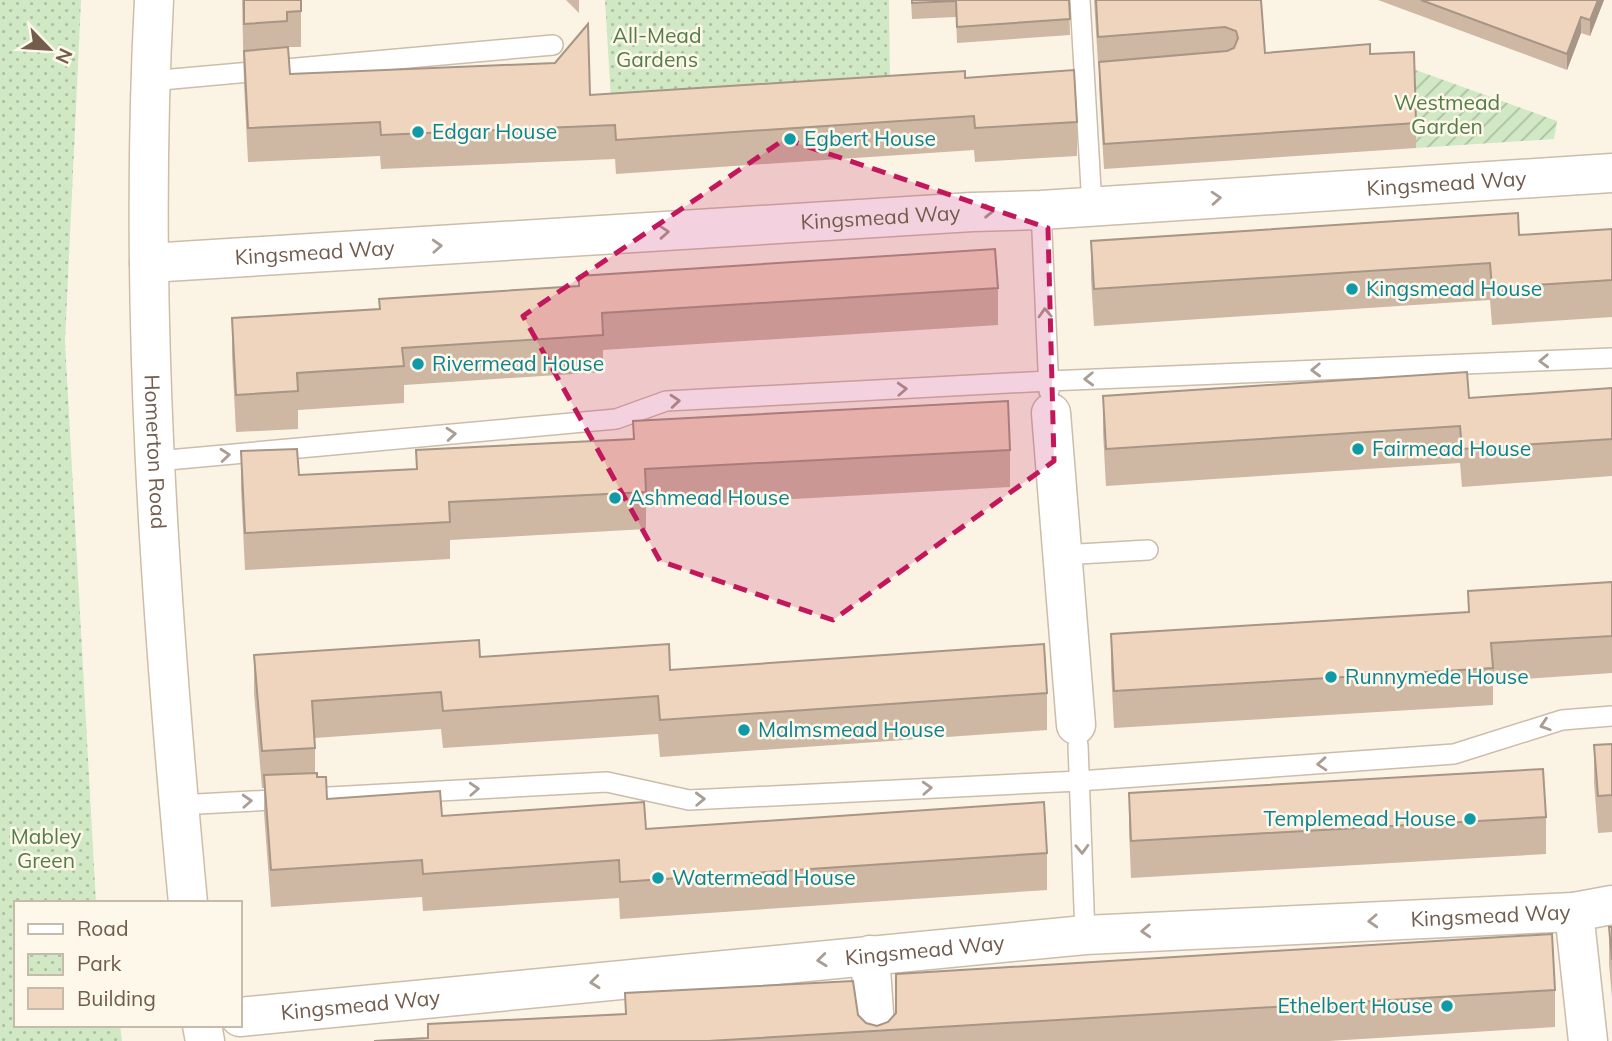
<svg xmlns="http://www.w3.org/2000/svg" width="1612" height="1041" font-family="Mulish,sans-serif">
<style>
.park{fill:url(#park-dots)}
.garden{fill:url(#garden-furrows)}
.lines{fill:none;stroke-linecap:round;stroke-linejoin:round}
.lane-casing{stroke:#ccbcac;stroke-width:22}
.street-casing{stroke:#ccbcac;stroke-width:41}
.secondary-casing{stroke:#cfbdaa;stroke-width:41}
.lane{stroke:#fff;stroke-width:19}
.street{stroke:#fff;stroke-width:38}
.secondary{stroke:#fff;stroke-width:38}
.wall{fill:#ceb7a3}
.shaded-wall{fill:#a79585}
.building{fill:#efd5be;stroke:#a79585;stroke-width:2}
.oneway{stroke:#aa9d94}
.marked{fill:#c2185b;fill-opacity:0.2;stroke:#c2185b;stroke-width:5;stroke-dasharray:14 9;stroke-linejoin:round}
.culture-dot{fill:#0f9aa8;stroke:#fef8eb;stroke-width:2.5}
.labels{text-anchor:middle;stroke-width:5;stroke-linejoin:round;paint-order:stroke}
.park-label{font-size:21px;fill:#547d47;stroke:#fef8eb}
.culture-label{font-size:21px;fill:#0d838f;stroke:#fef8eb;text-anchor:start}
.street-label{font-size:21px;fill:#725c4c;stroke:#fef8eb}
</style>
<defs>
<pattern id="park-dots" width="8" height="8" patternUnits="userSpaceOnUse" patternTransform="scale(1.75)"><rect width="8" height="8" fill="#d0e8c4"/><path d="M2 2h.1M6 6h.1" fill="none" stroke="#adbfa1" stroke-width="1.8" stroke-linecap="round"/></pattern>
<pattern id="garden-furrows" width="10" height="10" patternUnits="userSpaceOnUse" patternTransform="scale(1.75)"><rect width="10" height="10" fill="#d0e8c4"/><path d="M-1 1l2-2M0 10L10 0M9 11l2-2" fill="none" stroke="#adbfa1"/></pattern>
</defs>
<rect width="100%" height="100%" fill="#fbf4e5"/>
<!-- park -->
<path class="park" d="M0 0H81L65 342 96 903H16V1025H120L122 1041H0Z
M605 0H889L890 84 611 99Z"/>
<!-- garden -->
<path class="garden" d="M1413 69 1557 121 1554 139 1416 148Z"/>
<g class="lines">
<defs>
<path id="lane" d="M1080 0 1092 206
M150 81 553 45
M1041 210 1049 391
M157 461 616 419 666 401 1048 381 1612 358
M1062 555 1148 550
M1078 745 1085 935
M179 805 607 782 689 800 1079 781 1454 754 1562 720 1612 716"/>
<g id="street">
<path id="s1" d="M149 263 972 212 1041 210 1612 173"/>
<path d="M1051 413 1076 725"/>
<path d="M1574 912 1588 1041"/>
<path d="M870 955 876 1041"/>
<path id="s2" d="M240 1017 1085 935 1574 912 1612 905"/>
</g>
<g id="secondary">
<path id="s3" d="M154 0C138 300 160 604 188 903"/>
<path d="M202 1025 205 1041"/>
</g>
</defs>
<!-- lane casing -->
<use href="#lane" class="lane-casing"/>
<!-- street casing -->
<use href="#street" class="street-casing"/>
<!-- secondary casing -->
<use href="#secondary" class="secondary-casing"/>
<!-- lane -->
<use href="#lane" class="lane"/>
<!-- street -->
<use href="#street" class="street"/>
<!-- secondary -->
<use href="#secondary" class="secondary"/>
</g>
<!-- wall -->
<path class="wall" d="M242 0H301V47H288L290 74 590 95 965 78 1077 122V156L975 162 974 150 616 174 615 159 381 169 380 156 248 162 244 85Z
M566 0H579V13Z
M911 0H1069L1070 35 957 43 956 17 912 19Z
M1094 0H1261L1265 53 1370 54 1416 123V148L1104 169 1099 87V62L1098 63Z
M1378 0H1604L1590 36 1581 33 1567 70Z
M1612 229V317L1492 325 1490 300 1094 326 1091 279V241L1519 235Z
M579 276 998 288V325L603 350V372L404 385V403L298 410V429L236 432 232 356V318L379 309 579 286Z
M1612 388V476L1462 487 1460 463 1106 486 1103 433V396L1469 398Z
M633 421 1010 450V487L646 507V529L450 540V559L245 570 241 489V451L299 475 416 469V450L633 439Z
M1612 582V673L1493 681V705L1114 728 1111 671V634L1468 613V591Z
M254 655 480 657 670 670 1047 693V730L660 757 658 734 443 748 441 729 315 738V773L327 799 442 816 1047 853V890L620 919 619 898 423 911 422 897 271 907 264 813V788H262L254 693Z
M1612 744V832L1598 833 1594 782V745Z
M1129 793 1546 817V854L1131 878 1129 830Z
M1609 927H1612V998L1609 964Z
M1555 990V1027L1329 1041H374L428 1038 625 1014V993L858 1015 866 1023 877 1026Z"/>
<!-- shaded-wall -->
<path class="shaded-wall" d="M1598 0H1604L1590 36V20Z
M1581 17V33L1567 70V54Z"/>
<!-- building -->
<path class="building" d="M244 0H301V11L287 12V21L244 24Z
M912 0H1069L1070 19 957 27 956 1 912 3Z
M1096 0H1261L1265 53 1370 44V54L1414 52 1416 123 1104 144 1099 62 1227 51 1234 48 1238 38 1236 31 1225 27 1098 37Z
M1421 0H1598L1590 20 1581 17 1567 54Z
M588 24 590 95 965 71V78L1074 70 1077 122 975 128 974 116 616 140 615 125 381 135 380 122 248 128 244 51 288 47 290 74 555 63Z
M1518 213 1519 235 1612 229V280L1492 288 1490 263 1094 289 1091 241Z
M995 249 998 288 602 313 603 335 402 348 404 366 297 373 298 391 236 395 232 318 380 309 379 299 579 286V276Z
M1467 372 1469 398 1612 388V439L1462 449 1460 426 1106 449 1103 396Z
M1008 401 1010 450 645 469 646 492 449 502 450 522 245 533 241 451 297 449 299 475 417 469 416 450 634 439 633 421Z
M1612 582V636L1491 643 1493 668 1114 691 1111 634 1469 612 1468 591Z
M479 640 480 657 669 644 670 670 1044 644 1047 693 660 720 658 696 443 711 441 692 312 701 315 748 262 751 254 655Z
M1612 744V795L1598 796 1594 745Z
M1543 769 1546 817 1131 841 1129 793Z
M317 773V777H326L327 799 440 791 442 816 644 802 646 829 1044 802 1047 853 620 882 619 860 423 874 422 860 271 870 264 775Z
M1609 927H1612V960Z
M1552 934 1555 990 708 1041H374L428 1038V1024L626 1014 625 993 853 981 858 1015 866 1023 877 1026 888 1022 896 1013V974Z"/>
<!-- one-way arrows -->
<defs><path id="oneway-chevron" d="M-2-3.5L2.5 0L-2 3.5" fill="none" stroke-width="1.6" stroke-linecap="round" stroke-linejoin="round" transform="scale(1.75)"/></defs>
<g class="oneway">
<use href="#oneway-chevron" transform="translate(1216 198) rotate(-4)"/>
<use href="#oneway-chevron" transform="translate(989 211) rotate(-1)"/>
<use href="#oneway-chevron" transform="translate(664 232) rotate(-4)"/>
<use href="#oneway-chevron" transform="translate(437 246) rotate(-3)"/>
<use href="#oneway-chevron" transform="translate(1045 313) rotate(-93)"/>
<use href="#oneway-chevron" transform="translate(1544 361) rotate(178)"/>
<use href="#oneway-chevron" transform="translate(1316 370) rotate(178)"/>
<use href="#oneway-chevron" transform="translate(1089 379) rotate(178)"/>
<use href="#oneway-chevron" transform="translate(902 389) rotate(-3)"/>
<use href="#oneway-chevron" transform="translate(675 401) rotate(-5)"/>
<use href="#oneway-chevron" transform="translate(451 434) rotate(-5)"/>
<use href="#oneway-chevron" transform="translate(225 455) rotate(-5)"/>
<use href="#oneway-chevron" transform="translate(1545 725) rotate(162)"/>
<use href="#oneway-chevron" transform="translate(1322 764) rotate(176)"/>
<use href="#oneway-chevron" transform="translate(927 788) rotate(-3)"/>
<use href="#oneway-chevron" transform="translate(474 789) rotate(-3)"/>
<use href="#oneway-chevron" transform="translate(700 799) rotate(-2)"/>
<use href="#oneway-chevron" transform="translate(247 801) rotate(-3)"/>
<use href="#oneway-chevron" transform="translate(1082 849) rotate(88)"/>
<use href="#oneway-chevron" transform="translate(1373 921) rotate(177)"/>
<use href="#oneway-chevron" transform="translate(1146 931) rotate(177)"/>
<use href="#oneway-chevron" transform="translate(822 960) rotate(174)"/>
<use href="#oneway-chevron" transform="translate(595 982) rotate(174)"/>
</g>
<!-- marked area -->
<path class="marked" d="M785 139 1048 228 1054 461 833 620 660 561 523 316Z"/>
<!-- markers -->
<g class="culture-dot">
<circle cx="418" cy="132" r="7"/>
<circle cx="790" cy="139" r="7"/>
<circle cx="1352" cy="289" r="7"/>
<circle cx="418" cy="364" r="7"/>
<circle cx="1358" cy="449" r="7"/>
<circle cx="615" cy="498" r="7"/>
<circle cx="1331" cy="677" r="7"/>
<circle cx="744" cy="730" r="7"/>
<circle cx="1470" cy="819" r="7"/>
<circle cx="658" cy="878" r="7"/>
<circle cx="1447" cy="1006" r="7"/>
</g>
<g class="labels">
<!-- park labels -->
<g class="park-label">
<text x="657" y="43">All-Mead<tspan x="657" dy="24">Gardens</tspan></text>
<text x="1447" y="110">Westmead<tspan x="1447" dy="24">Garden</tspan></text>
<text x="46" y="844">Mabley<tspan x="46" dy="24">Green</tspan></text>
</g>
<!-- culture labels -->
<g class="culture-label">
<text x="432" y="139">Edgar House</text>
<text x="804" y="146">Egbert House</text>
<text x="1366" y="296">Kingsmead House</text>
<text x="432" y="371">Rivermead House</text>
<text x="1372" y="456">Fairmead House</text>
<text x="629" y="505">Ashmead House</text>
<text x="1345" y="684">Runnymede House</text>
<text x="758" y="737">Malmsmead House</text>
<text x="1456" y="826" text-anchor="end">Templemead House</text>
<text x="672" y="885">Watermead House</text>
<text x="1433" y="1013" text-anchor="end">Ethelbert House</text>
</g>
<!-- street labels -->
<g class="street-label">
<text dy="7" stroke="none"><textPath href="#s1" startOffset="1300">Kingsmead Way</textPath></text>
<text dy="7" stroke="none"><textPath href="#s1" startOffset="733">Kingsmead Way</textPath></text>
<text dy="7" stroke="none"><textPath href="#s1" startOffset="166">Kingsmead Way</textPath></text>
<text dy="7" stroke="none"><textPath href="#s3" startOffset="452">Homerton Road</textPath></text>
<text dy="7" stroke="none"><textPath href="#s2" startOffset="1255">Kingsmead Way</textPath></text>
<text dy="7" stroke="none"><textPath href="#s2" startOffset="688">Kingsmead Way</textPath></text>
<text dy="7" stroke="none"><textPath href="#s2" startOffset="121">Kingsmead Way</textPath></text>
</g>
</g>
<!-- legend -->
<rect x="14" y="901" width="228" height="126" fill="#fef8eb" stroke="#c6baab" stroke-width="2"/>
<rect x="28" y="924" width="35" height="10" fill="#ffffff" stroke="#c6baab" stroke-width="2"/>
<text x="77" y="936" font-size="21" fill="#725c4c">Road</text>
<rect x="28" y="954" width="35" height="21" fill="url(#park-dots)" stroke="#c6baab" stroke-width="2"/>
<text x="77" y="971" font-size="21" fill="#725c4c">Park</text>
<rect x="28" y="988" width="35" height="21" fill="#efd5be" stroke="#c6baab" stroke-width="2"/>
<text x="77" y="1006" font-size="21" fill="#725c4c">Building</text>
<!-- north arrow -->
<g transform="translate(49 49) rotate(115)" stroke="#fef8eb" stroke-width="5" paint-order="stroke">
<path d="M0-5L12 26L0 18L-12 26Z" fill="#725c4c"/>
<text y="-10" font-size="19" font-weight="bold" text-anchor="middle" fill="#725c4c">N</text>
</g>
</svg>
